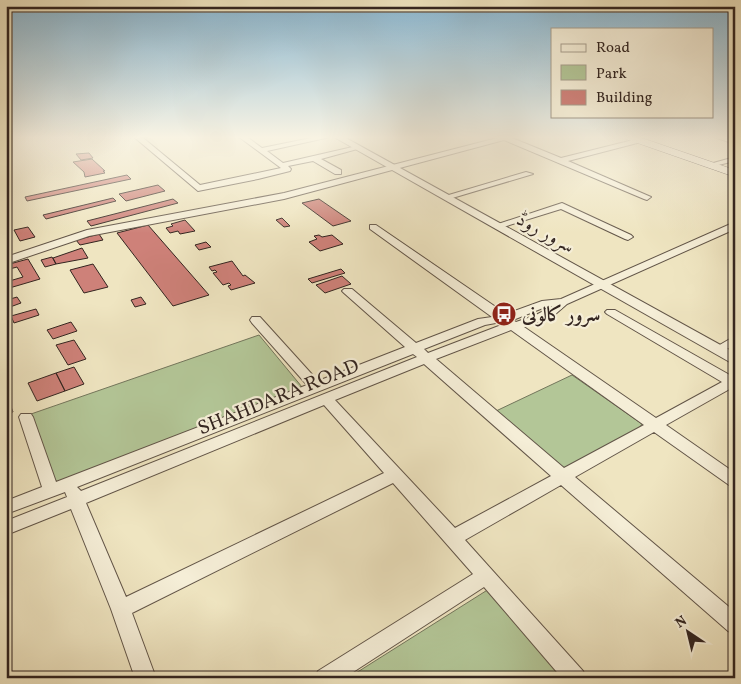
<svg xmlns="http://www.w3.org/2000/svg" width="741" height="684" font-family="Vollkorn,Amiri,serif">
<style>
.green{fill:#b3c697;stroke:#73765c}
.building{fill:#ce8179;stroke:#332520}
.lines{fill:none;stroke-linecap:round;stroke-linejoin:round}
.minor-casing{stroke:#625548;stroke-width:2}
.tertiary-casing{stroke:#625548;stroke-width:2}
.secondary-casing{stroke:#332520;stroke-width:1}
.minor{fill:#f5eed7;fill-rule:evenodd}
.tertiary{fill:#f5eed7;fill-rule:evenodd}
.secondary{fill:#f5eed7;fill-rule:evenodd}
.labels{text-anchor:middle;stroke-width:4.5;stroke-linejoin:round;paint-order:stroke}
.street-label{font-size:20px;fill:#332520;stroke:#f5eed7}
.poi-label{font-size:20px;font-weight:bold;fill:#332520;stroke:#f5eed7;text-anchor:start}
</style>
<rect width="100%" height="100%" fill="#efe5c1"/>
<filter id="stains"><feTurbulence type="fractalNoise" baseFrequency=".004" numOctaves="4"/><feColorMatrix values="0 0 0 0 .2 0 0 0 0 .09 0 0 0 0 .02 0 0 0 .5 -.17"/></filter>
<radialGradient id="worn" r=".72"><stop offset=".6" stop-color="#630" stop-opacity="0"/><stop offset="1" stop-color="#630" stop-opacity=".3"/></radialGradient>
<!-- green -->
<path class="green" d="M259 335 302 387 63 482H55L31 414Z
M572 375 642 424 639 428 564 469 496 411Z
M489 589 568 678H348Z"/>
<!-- building -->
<path class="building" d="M89 153 93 158 81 160 76 154Z
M92 159 105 171H103L105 173 85 177 84 172 73 162Z
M127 175 131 179 27 201 25 197Z
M158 185 165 191 126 201 119 194Z
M113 198 116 201 46 219 43 215Z
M173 199 178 203 91 226 87 221Z
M319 199 351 221 333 226 302 203Z
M282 218 290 226 284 227 276 220Z
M185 220 195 231 180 234 178 231 170 233 166 228 173 226 171 224Z
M148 225 209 295 173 306 117 233Z
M28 227 35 237 20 241 14 230Z
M99 234 103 240 80 245 76 240Z
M319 235 322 237 332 235 343 244 320 251 309 242 317 239 314 236Z
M206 242 211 247 199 250 195 245Z
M82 248 88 258 56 264 53 258Z
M52 257 56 264 45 267 41 260Z
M28 259 40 279 6 289V282L23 277 17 267 6 270V265Z
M232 261 243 276 245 275 255 283 231 290 228 286 231 285 229 283 223 285 213 273 217 272 215 270 212 271 209 267Z
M93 264 108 287 84 293 70 270Z
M341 269 345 273 312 283 308 279Z
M342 276 351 284 325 293 316 285Z
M17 297 21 303 10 307 7 300Z
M141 297 146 304 135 307 131 300Z
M36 309 39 315 14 323 11 316Z
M71 322 77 331 53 339 47 330Z
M74 340 86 359 68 365 56 345Z
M74 367 84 384 65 391 56 373Z
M56 373 65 391 37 401 28 383Z
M6 393 13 412 6 414Z"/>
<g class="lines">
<defs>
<path id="minor" d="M134 137H142L200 185 281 168 239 137H247L262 148 316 137H330L267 151 283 163 357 146 361 148 321 159 341 170V174H335L313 161 288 166 291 169 290 171 258 179 198 191Z
M501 137H513L512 138 561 158 641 138V142L568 161 651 197 647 200 644 199 504 140 284 199 89 236 6 264V257L87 230 284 193Z
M714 137H725L735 140V144Z
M735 157V161L710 167 706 165Z
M526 172 533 174 449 199 446 200 442 197Z
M562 203 631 235 633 237 628 240 625 239 561 209 497 229 492 226Z
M735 222V229L567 304 552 317 524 327 656 418 722 382 607 314 605 312 607 310H615L735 378V386L666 425 735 473V487L729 485 654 432 575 477 735 612V634L728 631 561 485 465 540 583 671 586 678H562L484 587 344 678H315L318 671 473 574 393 483 132 613 156 678H135L111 609 71 509 6 535V521L67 497 65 492 6 514V501L42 487 19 417 21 414H31L33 417 56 482 307 385 252 323 250 320 252 317H260L318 381 405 347 344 293 342 291 344 289H352L416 343 478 319 492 317 370 229V225H376L506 314 542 301 561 299ZM548 306H553L534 316 516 322 513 320ZM501 322 504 324 428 353 424 349 485 325ZM511 330 644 425 564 468 436 359ZM413 354 417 357 81 491 77 487ZM424 364 551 476 455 528 335 400ZM324 405 384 473 126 597 86 503Z
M735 336V345L717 354 711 350Z"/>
<path id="tertiary" d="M334 137H344L735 353V365Z"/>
<path id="secondary" d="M625 137H639L735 170V177L626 139Z"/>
</defs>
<!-- minor casing -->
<use href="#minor" class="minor-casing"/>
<!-- tertiary casing -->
<use href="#tertiary" class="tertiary-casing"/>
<!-- secondary casing -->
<use href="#secondary" class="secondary-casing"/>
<!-- minor -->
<use href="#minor" class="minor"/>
<!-- tertiary -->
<use href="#tertiary" class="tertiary"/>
<!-- secondary -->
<use href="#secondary" class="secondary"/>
</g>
<!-- sky -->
<linearGradient id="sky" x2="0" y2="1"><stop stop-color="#89b8d4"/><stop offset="0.59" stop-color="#f8f3e3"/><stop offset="1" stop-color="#f8f3e3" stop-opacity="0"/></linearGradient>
<rect width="741" height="233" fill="url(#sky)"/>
<!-- icons -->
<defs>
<symbol id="bus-disc" viewBox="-11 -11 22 22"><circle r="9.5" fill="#8f2418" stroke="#f5eed7"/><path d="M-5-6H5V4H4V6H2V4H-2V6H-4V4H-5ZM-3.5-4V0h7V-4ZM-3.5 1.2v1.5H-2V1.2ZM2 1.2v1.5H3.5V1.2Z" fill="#fff"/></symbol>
</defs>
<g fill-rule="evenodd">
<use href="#bus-disc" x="490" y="300" width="28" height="28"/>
</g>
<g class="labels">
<!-- street labels -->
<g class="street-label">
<text transform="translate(546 232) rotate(29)" y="7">سرور روڈ</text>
<text transform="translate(278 396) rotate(-22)" y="7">SHAHDARA ROAD</text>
</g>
<!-- poi labels -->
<g class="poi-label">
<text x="522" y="321">سرور کالونی</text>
</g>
</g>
<!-- margin -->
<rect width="741" height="684" fill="none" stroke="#efe5c1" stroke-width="25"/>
<rect x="8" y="8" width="726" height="669" fill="none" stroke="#332520" stroke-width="2.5"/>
<rect x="12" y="12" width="716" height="659" fill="none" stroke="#332520"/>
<!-- legend -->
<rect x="551" y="28" width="162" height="90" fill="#f5eed7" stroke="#a79e8e"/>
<rect x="561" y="44" width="25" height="8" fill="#f5eed7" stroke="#a79e8e"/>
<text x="596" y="52" font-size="15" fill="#332520">Road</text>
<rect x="561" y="65" width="25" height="15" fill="#b3c697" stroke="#a79e8e"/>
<text x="596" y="78" font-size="15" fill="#332520">Park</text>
<rect x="561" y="90" width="25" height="15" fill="#ce8179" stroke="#a79e8e"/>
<text x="596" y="102" font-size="15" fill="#332520">Building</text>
<!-- north arrow -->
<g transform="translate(688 632) rotate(325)" stroke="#f5eed7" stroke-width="4" paint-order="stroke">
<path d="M0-4L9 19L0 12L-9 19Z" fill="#332520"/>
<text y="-8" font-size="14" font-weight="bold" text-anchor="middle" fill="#332520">N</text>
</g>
<rect width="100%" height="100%" filter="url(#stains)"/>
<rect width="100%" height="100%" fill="url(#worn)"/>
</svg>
